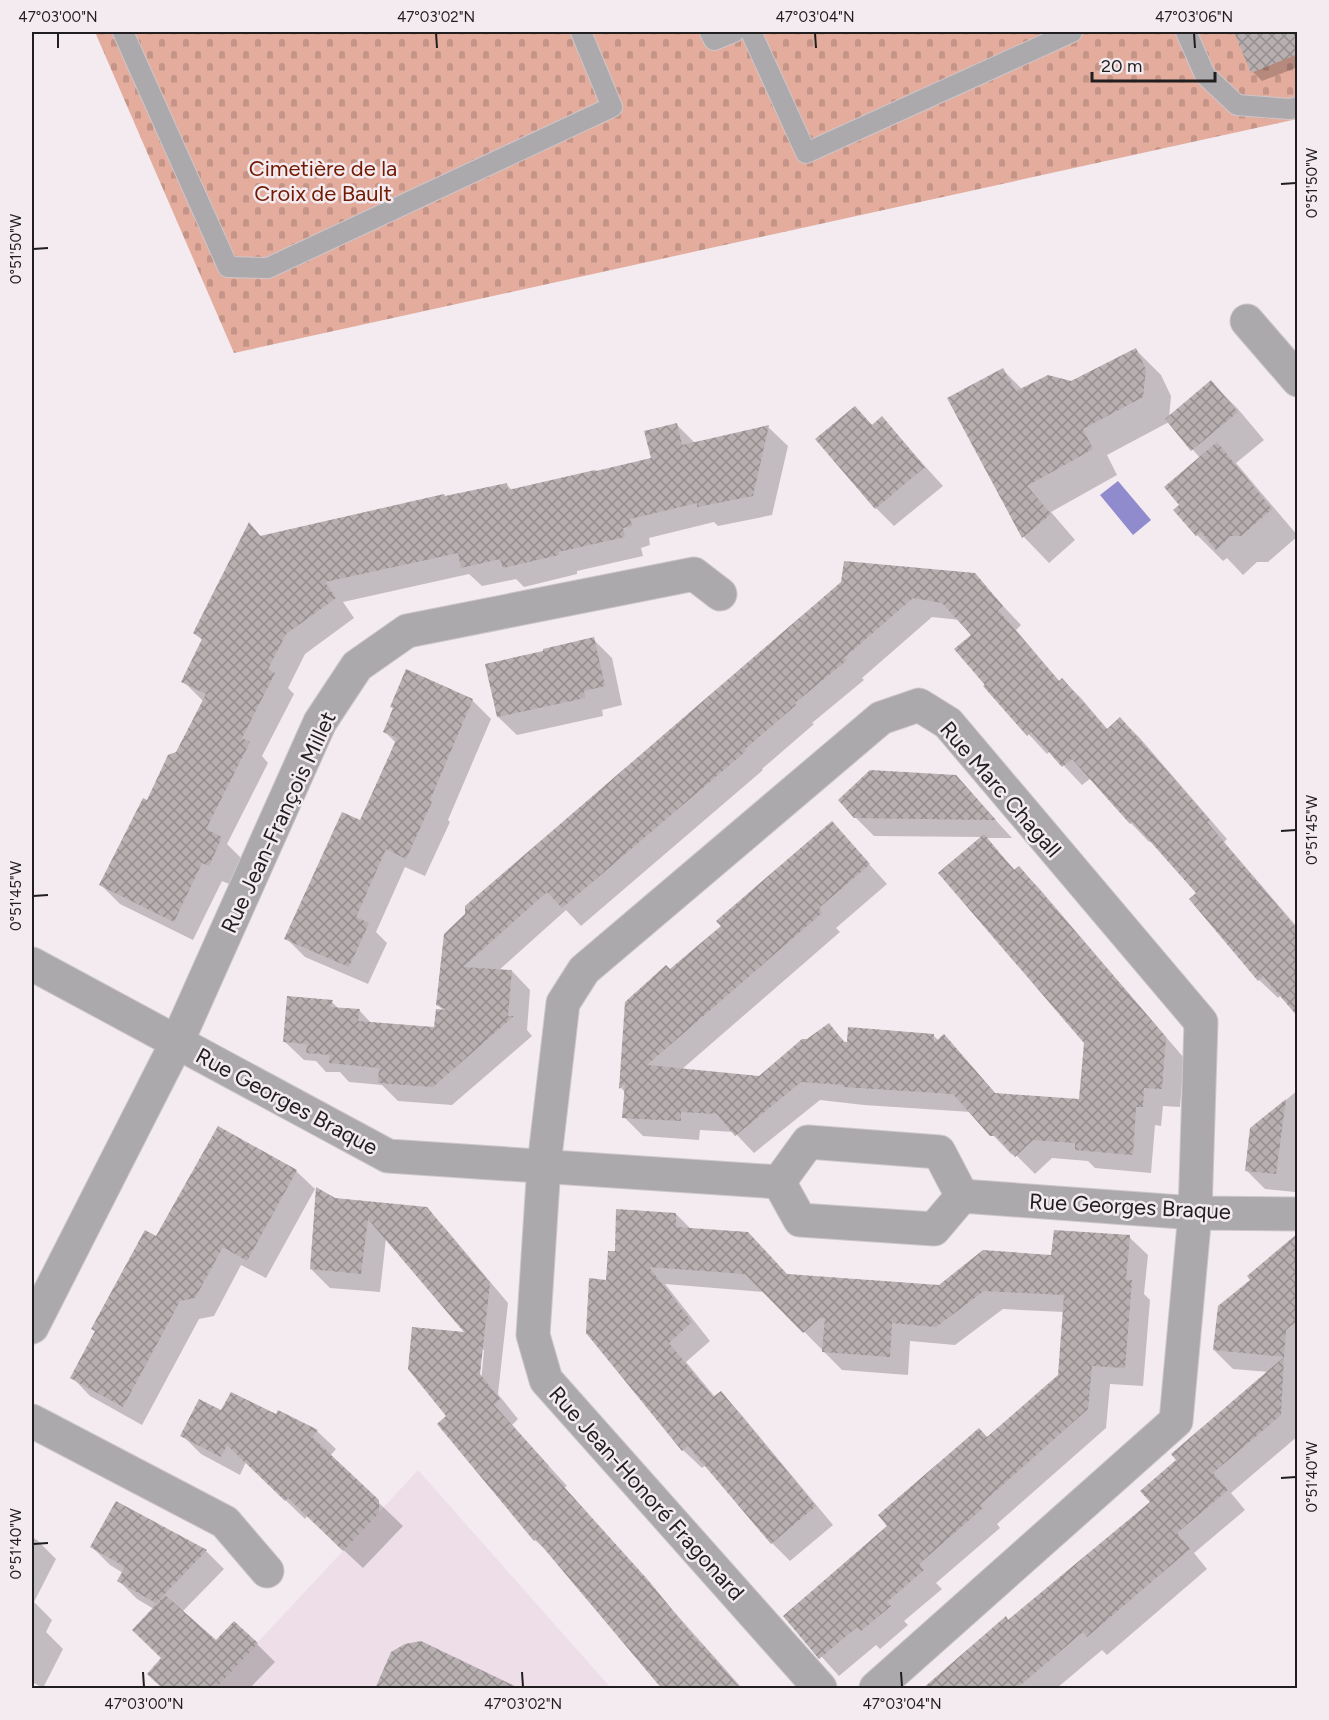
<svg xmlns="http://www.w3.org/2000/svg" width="1329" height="1720" font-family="Figtree,sans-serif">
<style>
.built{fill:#eddee7}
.cemetery{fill:url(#cemetery-stones)}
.water{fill:#908bcc}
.shadow{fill:#0003;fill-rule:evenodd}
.building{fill:url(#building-cross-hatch)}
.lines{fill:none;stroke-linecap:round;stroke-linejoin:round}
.lane-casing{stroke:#cdc6ca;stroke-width:22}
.street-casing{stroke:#cdc6ca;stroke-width:35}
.lane{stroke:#aba9ac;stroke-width:20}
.street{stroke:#aba9ac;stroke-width:33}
.ticks{fill:none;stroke:#201e1f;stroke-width:2}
.labels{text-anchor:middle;stroke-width:5;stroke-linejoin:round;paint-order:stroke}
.park-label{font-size:22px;fill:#711a01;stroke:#f3ebf0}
.street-label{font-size:22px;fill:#201e1f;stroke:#f3ebf0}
.neatline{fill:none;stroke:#201e1f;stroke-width:2}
.ticks-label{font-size:15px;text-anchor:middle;fill:#201e1f}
</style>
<defs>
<pattern id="cemetery-stones" width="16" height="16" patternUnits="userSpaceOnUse" patternTransform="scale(1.5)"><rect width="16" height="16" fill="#e4ac9d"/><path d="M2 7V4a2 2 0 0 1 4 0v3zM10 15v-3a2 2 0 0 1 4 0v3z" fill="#c39487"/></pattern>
<pattern id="building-cross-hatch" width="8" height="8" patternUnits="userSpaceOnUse" patternTransform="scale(1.5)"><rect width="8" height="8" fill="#b7afb0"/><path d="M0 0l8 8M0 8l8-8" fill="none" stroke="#948e8f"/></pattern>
</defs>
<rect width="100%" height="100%" fill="#f3ebf0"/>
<!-- built -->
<path class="built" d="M418 1470 611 1688H215L385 1506Z"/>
<!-- cemetery -->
<path class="cemetery" d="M95 32H1297V119L234 353Z"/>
<!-- water -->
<path class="water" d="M1118 481 1151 520 1133 535 1100 495Z"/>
<!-- shadow -->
<path class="shadow" d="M1272 32H1291L1294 34 1298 44V67L1262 81 1253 72 1242 46Z
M1136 350 1161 375 1171 396 1169 418 1211 382 1238 409 1264 440 1236 463 1298 536 1268 562H1257L1243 575 1227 558 1223 561 1197 535 1200 458 1169 422 1107 455 1117 475 1051 512 1075 540 1049 563 1024 537 949 398 1003 370 1022 389 1071 382Z
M855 408 873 426 882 419 943 486 894 526 876 508Z
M677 425 695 443 768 427 788 446 772 515 718 526 714 522 649 538 650 545 641 548 643 556 577 571V574L524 587 516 579 482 586 469 574 343 602 354 618 305 654 288 688 294 694 262 756 268 763 227 844 241 858 229 884 222 881 193 940 120 904 101 885 177 753 203 701 183 681 203 641 195 633 249 524 262 537 506 484 512 490 652 460Z
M974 575 1021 625 1016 630 1060 682 1062 680 1081 698 1108 730 1120 719 1139 737 1227 839 1224 842 1298 928V1015L1281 995 1278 998 1259 980 1198 893 1151 840 1149 842 1131 823 1091 778 1082 785 1050 751 1047 754 985 687 973 635 960 620 932 617 862 678 864 680 812 723 814 724 762 769 763 770 581 926 566 910 498 971H512L530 990 527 1030 532 1036 452 1105 398 1101 382 1085 349 1082 340 1072H326L316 1061 304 1060 285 1042 332 1002 339 1009 359 1010 372 1024 435 1029 445 1012 438 1005 446 935 843 582Z
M593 639 612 658 622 705 602 710 603 716 517 735 498 717Z
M472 700 491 719 448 820 450 822 425 876 405 867 376 932 387 943 368 984 305 957 286 938 361 822 396 743 384 731Z
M956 777 1012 838H985L1016 871 1019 868 1038 887 1184 1058 1180 1107 1163 1106 1161 1126 1155 1125 1151 1173 1095 1168 1088 1161 1052 1158 1035 1174 1016 1155 1011 1154 971 1112 864 1105 820 1100 754 1153 734 1132 700 1130 699 1140 643 1136 624 1117 626 1093 621 1088 627 1002 670 971 723 926 832 823 887 884 836 928 840 932 681 1070 759 1078 828 1025 848 1045 934 1036 939 1041 944 1036 997 1095 1081 1100 1086 1042 982 837 874 836 855 817Z
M1298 1090V1176L1295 1192 1265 1189 1247 1171 1251 1129Z
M296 1171 315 1189 266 1278 241 1265 214 1316 199 1319 142 1425 90 1396 72 1377 96 1331 156 1238Z
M334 1199 426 1209 445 1228 508 1303 498 1394 518 1419 512 1425 567 1486 564 1488 742 1688H664L552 1556 535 1540 448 1416 467 1334 386 1238 380 1292 330 1288 311 1269ZM481 1350H484L481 1382H478Z
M676 1214 691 1229 788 1276 940 1286 1129 1237 1148 1255 1144 1294 1150 1300 1143 1386 1110 1384 1106 1428 997 1524 1000 1528 936 1583 942 1589 904 1621 908 1625 880 1649 876 1645 839 1676 785 1616 1059 1376 1064 1312 1003 1309 955 1345 910 1341 908 1375 842 1370 765 1292 665 1284 710 1341 686 1362 715 1397 720 1393 739 1412 833 1525 790 1561 772 1543 706 1465 702 1468 683 1450 607 1281 616 1253Z
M1298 1251V1436L1231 1493 1245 1510 1194 1553 1207 1569 1107 1655 1102 1650 1057 1688H953L1009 1621 1152 1502 1178 1460 1269 1372 1233 1369 1214 1350Z
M222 1412 277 1416 279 1412 317 1431 336 1449 330 1456 403 1526 363 1568 307 1516 305 1519 246 1462 240 1475 201 1454 182 1435Z
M32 1537 37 1540 56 1559 34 1602 52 1620 46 1632 63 1649 43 1688 32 1682Z
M92 1547 206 1551 224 1569 182 1612 216 1642 256 1643 275 1662 250 1688H163V1658L154 1609 137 1599 119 1581 123 1573 110 1565Z"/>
<!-- building -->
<path class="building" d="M1234 32H1298V54L1251 73Z
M1136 348 1146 370 1143 397 1083 429 1093 449 1027 486 1051 514 1022 538 947 398 1003 368 1016 391 1048 375 1071 381Z
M1211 380 1238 412 1191 451 1165 419Z
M855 406 872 425 882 416 925 467 875 509 815 439Z
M677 423 682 445 769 425 753 496 697 507V503L630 519 632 526 623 528 625 537 558 552 559 555 503 568 500 559 461 568 458 553 325 582 336 598 286 634 268 669 275 673 242 738 250 742 206 829 222 837 209 866 202 863 174 922 99 885 143 798 147 800 168 755 176 752 206 694 181 682 202 639 193 633 249 522 260 536 444 494 445 496 507 483 508 490 595 470 596 471 651 458 644 431Z
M1217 442 1272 509 1241 536H1231L1216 550 1201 532 1196 536 1173 510 1179 505 1164 487Z
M844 561 975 573 1003 606 998 610 1059 681 1062 678 1107 729 1120 717 1210 820 1207 822 1298 930V1017L1263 976 1258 981 1189 899 1196 893 1133 822 1130 824 1072 759 1062 767 1031 732 1027 736 983 686 985 685 954 649 971 635 942 603 913 598 844 658 847 660 795 703 796 705 744 750 746 751 562 908 547 892 463 967 512 970 508 1016H514L433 1087 378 1083 379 1068 329 1063 330 1055 306 1053 307 1044 283 1042 287 996 333 1000 330 1007 360 1009 358 1021 434 1027 436 1009 448 1010 436 1005 444 934 465 914V906L841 582Z
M594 637 605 686 584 691 585 698 497 717 485 664 543 651V649Z
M406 669 473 699 430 800 432 802 406 859 386 849 356 917 369 923 349 967 284 939 342 812 360 820 397 738 383 732 393 708 390 707Z
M870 770 956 775 996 820 854 818 838 800Z
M832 821 870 864 819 908 822 913 647 1065 759 1076 802 1039H807L829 1023 844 1042H847L848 1027 934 1034V1043L944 1034 995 1093 1079 1099 1084 1043 938 873 984 834 1014 870 1019 866 1166 1037 1162 1089 1144 1088 1143 1107H1136L1133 1155 1075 1150V1143L1033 1140 1015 1157 996 1136H990L953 1094 844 1087V1085L801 1082 735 1136 717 1114 681 1112V1121L622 1118 625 1084 619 1089 625 1002 666 965 670 969 721 926 716 921Z
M1286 1099 1276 1174 1245 1171 1250 1128Z
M218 1126 297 1170 247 1261 223 1247 195 1298 180 1301 123 1407 70 1378 95 1331 91 1329 145 1230 156 1236Z
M316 1187 335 1198 427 1207 490 1283 480 1374 500 1399 494 1405 549 1466 547 1468 648 1580 701 1645 702 1644 741 1689H662L536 1539 534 1541 437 1424 446 1416 408 1369 412 1327 464 1332 368 1219 361 1274 310 1269Z
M616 1209 676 1213V1227L748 1232 787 1274 939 1285 983 1250 1051 1255 1054 1230 1130 1235 1126 1280H1132L1125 1368 1092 1366 1088 1409 980 1505 983 1508 919 1564 924 1570 887 1602 891 1606 861 1631 857 1627 819 1659 783 1616 887 1526 878 1515 979 1428 987 1437 1058 1375 1064 1295 984 1291 936 1327 892 1323 890 1357 822 1352 825 1318H820L803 1333 745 1274 649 1267 692 1322 669 1343 713 1397 721 1391 816 1506 771 1544 688 1446 682 1451 586 1333 589 1278 606 1280 608 1251H615Z
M1298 1233V1320L1286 1330 1284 1357 1213 1350 1218 1306 1250 1280 1247 1276Z
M1284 1357 1281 1415 1213 1473 1228 1490 1177 1533 1190 1549 1087 1637 1083 1632 1016 1689H922L1006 1616 1008 1620 1150 1502 1140 1491 1176 1460 1171 1454Z
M231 1392 276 1414 278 1410 318 1430 312 1437 379 1500V1513L343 1551 288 1498 285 1501 227 1445 221 1457 180 1436 199 1399 221 1410Z
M116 1501 207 1550 156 1603 117 1581 125 1567 90 1547Z
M165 1595 216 1640 234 1621 258 1643 215 1689H163L147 1674 161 1658 132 1630Z
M421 1641 521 1689H375L391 1652 405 1644Z"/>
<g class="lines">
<defs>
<path id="lane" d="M123 32 228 267 268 268 612 107 581 32
M710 32 714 40 734 32
M751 32 806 153 1072 32
M1186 32 1205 75 1237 105 1290 109 1298 107"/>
<path id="street" d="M1247 321 1298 380
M32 964 388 1156 779 1182
M779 1182 808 1142 939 1152 962 1196
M779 1182 800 1220 934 1229 962 1196
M962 1196 1195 1213 1298 1214
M32 1327 177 1042 320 722 357 666 407 631 694 574 720 594
M32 1421 225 1522 267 1571
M820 1688 546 1380 533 1335 544 1165 563 1003 584 970 881 718 919 705 948 723 1201 1022 1195 1213 1176 1421 876 1688"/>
</defs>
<!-- lane casing -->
<use href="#lane" class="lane-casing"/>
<!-- street casing -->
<use href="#street" class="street-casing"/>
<!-- lane -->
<use href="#lane" class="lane"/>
<!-- street -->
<use href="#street" class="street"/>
</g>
<!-- ticks -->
<path class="ticks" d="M58 33V48M436 33 437 48M815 33 816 48M1194 33 1195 48M1281 184 1296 183M33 249 48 248M1281 831 1296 830M33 896 48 895M1281 1478 1296 1477M33 1544 48 1543M143 1672 144 1687M522 1672 523 1687M901 1672 902 1687"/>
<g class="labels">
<!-- park labels -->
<g class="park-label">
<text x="323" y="176">Cimetière de la<tspan x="323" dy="25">Croix de Bault</tspan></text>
</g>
<!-- street labels -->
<g class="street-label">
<text transform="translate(1001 789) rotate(49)" y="8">Rue Marc Chagall</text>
<text transform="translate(278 822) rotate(-65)" y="8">Rue Jean-François Millet</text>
<text transform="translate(287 1101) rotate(28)" y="8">Rue Georges Braque</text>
<text transform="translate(1130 1206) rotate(3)" y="8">Rue Georges Braque</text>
<text transform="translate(647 1493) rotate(48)" y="8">Rue Jean-Honoré Fragonard</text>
</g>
</g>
<!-- border -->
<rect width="1329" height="1720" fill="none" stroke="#f3ebf0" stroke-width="66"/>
<!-- scale -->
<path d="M1092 72v9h123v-9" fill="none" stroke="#201e1f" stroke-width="3"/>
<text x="1101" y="72" font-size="18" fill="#201e1f" stroke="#f3ebf0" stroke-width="4.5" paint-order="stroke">20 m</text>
<rect x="33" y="33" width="1263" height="1654" class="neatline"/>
<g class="ticks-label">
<text x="58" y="22">47°03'00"N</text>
<text x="436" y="22">47°03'02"N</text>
<text x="815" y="22">47°03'04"N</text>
<text x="1194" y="22">47°03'06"N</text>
<text transform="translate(1312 183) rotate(-90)" y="5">0°51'50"W</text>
<text transform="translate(16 249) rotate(-90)" y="5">0°51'50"W</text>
<text transform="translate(1312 830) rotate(-90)" y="5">0°51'45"W</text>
<text transform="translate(16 896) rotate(-90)" y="5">0°51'45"W</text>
<text transform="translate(1312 1477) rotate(-90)" y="5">0°51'40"W</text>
<text transform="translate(16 1544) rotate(-90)" y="5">0°51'40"W</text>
<text x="144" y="1709">47°03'00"N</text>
<text x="523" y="1709">47°03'02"N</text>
<text x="902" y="1709">47°03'04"N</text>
</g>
</svg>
